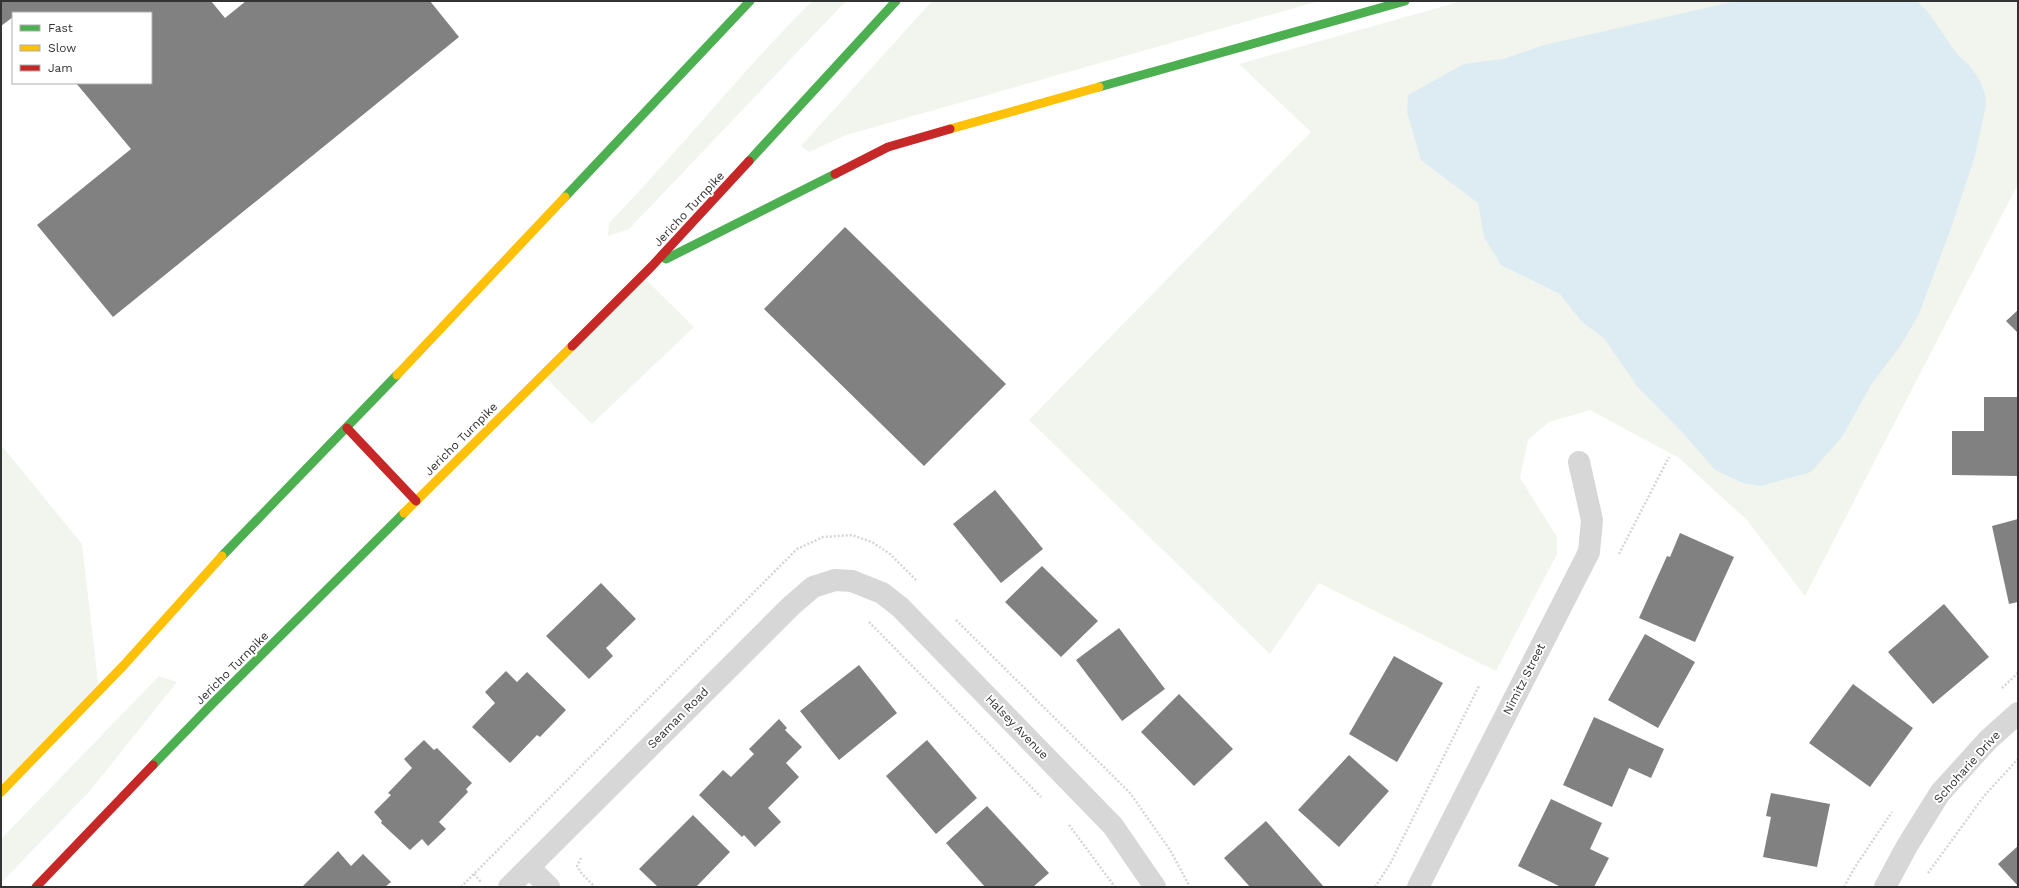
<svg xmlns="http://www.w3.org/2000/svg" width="2019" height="888" font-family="'Work Sans',sans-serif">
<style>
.green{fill:#f1f5ed}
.water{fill:#ddebf3}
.building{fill:#818181}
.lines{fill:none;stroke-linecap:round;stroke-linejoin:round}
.path{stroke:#d6d6d6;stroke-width:2.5;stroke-dasharray:2 2;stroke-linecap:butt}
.street{stroke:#d7d7d7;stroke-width:22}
.fast{stroke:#4caf50;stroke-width:9}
.slow{stroke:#ffc107;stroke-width:9}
.jam{stroke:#c62828;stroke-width:9}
.labels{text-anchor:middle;stroke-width:4;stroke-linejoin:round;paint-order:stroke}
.street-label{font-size:12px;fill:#333;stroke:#fff}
</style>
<rect width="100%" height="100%" fill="#fff"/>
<!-- green -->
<path class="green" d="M812 1H846L629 229 608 236 609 223C679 151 741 72 812 1Z
M932 1H1319L846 135 809 152 801 146Z
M1462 1H2018V184L1805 596 1747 520 1679 458 1590 410 1549 422 1528 440 1520 478 1557 537V554L1496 671 1319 583 1270 654 1029 420 1311 132 1239 64Z
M642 276 694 327 592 424 543 375Z
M1 445 82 544 99 690 1 792Z
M159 676 177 682 89 792 1 883V839Z"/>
<!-- water -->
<path class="water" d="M1736 1H1917L1928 12 1957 54 1969 65 1979 79 1985 94 1986 105 1975 156 1950 231 1919 314 1901 345 1871 385 1842 437 1811 472 1761 486 1743 483 1715 470 1684 434 1637 386 1604 338 1582 322 1560 294 1501 265 1484 237 1478 203 1421 160 1407 112 1408 95 1464 64 1503 59 1544 45Z"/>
<!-- building -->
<path class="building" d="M1 1H211L225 18 246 1H430L459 37 113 317 37 225 131 149 76 83H151V13L19 12 13 13V17L1 26Z
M845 227 1006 384 924 466 764 309Z
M2018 310V333L2006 321Z
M1984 397H2018V476L1952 475V431H1984Z
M995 490 1043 549 1001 583 953 524Z
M2018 519V602L2009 604 1992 526Z
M1680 533 1734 557 1695 642 1639 618 1667 556 1670 557Z
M1042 566 1098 621 1061 657 1005 602Z
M601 583 636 619 606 648 613 656 589 679 546 636Z
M1944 604 1989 657 1933 704 1888 652Z
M1119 628 1165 689 1122 721 1076 660Z
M1645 634 1695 662 1658 728 1608 700Z
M1394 656 1443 683 1397 762 1349 734Z
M859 665 897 713 839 760 800 711Z
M506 671 517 682 527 672 566 710 540 737 537 735 510 763 472 727 495 703 485 692Z
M1853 684 1913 728 1870 787 1809 743Z
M1179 694 1233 749 1194 786 1141 732Z
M1594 717 1664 749 1651 778 1629 768 1612 807 1563 785Z
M779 719 787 728 785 730 802 747 786 763 799 777 768 808 781 822 755 847 744 835 742 837 699 795 723 770 731 777 754 754 749 749Z
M424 740 434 750 437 748 472 783 466 789 468 792 439 822 446 829 428 846 422 839 410 850 381 823 382 821 374 812 391 795 388 793 412 768 404 759Z
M927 740 977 798 936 834 886 776Z
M1349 755 1389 791 1339 847 1298 810Z
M1771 793 1830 804 1817 867 1763 857 1771 817 1766 816Z
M1551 799 1602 823 1590 849 1609 858 1594 887H1561L1518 866Z
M987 806 1049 873 1033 887H985L946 843Z
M693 815 730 852 696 887H658L639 869Z
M1266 821 1324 887H1250L1224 858Z
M2018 846V886L1998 864Z
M338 851 351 866 363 854 391 882 385 887H302Z"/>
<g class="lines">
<!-- path -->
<path class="path" d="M1619 554 1669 457
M956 620 1130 793 1170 850 1190 887
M869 622 1041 797
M2002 688 2018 673
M1069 825 1115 887
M581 858 577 866 582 874 595 887
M1928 873 1984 796 2018 759
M474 874 481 882
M461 887 797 549 823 537 852 535 872 542 890 554 917 581
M1375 887 1390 864 1479 686
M1844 887 1855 867 1892 812"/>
<!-- street -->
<path class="street" d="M529 867 549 887
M509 887 791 606 813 587 835 580 852 581 882 593 900 607 1113 826 1155 887
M1418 887 1589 552 1592 520 1579 462
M1885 887 1907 846 1940 793 1988 740 2018 713"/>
<!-- fast -->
<path class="fast" d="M1099 87 1405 1
M749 161 896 1
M565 197 750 1
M666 259 835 174
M222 556 397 375
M153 765 213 703 404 513"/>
<!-- slow -->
<path class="slow" d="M950 129 1099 87
M397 375 565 197
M404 513 572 346
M1 792 124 665 222 556"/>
<!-- jam -->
<path class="jam" d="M835 174 888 147 950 129
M572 346 652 266 749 161
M347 428 416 501
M36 887 153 765"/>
</g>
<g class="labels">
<!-- street labels -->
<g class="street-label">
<text transform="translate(689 209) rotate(-47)" y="4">Jericho Turnpike</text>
<text transform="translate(461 439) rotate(-45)" y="4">Jericho Turnpike</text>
<text transform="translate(232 668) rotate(-45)" y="4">Jericho Turnpike</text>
<text transform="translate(1524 679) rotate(-63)" y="4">Nimitz Street</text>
<text transform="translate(678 718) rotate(-45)" y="4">Seaman Road</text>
<text transform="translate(1017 727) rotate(46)" y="4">Halsey Avenue</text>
<text transform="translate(1967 767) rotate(-48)" y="4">Schoharie Drive</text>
</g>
</g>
<!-- border -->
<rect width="2019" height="888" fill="none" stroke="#333333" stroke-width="4"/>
<!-- legend -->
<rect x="12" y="12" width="140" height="72" fill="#ffffff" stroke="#adadad"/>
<rect x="20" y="25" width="20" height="6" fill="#4caf50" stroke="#adadad"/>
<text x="48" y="32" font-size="12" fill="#333333">Fast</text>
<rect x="20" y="45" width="20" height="6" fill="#ffc107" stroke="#adadad"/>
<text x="48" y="52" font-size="12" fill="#333333">Slow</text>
<rect x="20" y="65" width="20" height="6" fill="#c62828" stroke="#adadad"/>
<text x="48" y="72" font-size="12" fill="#333333">Jam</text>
</svg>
